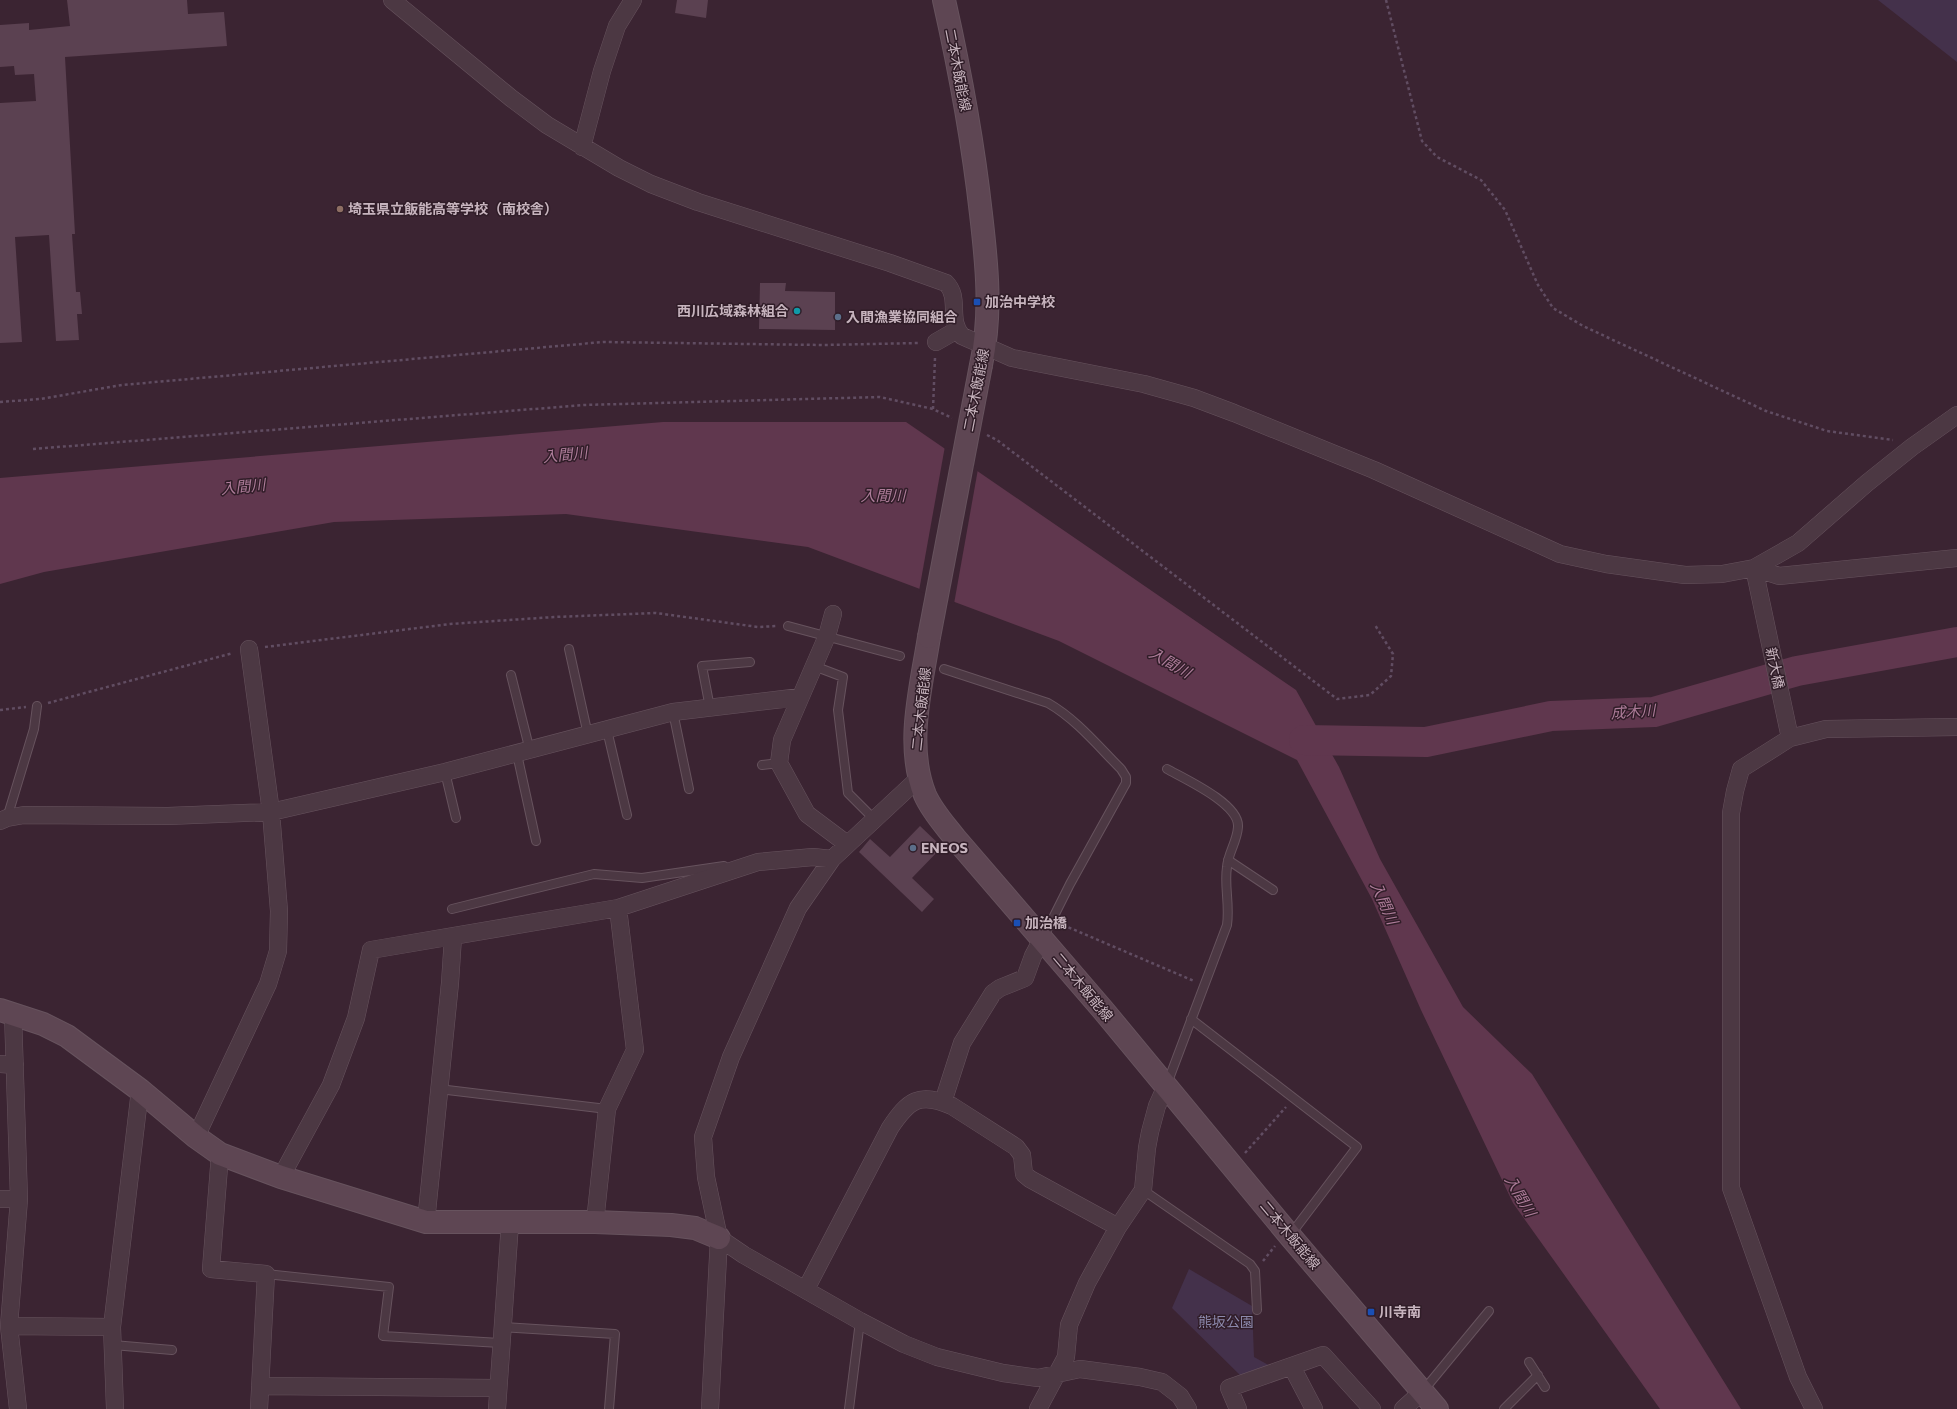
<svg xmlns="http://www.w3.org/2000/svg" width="1957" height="1409" font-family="Commissioner,'Noto Sans JP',sans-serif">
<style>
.green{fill:#44314b}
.water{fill:#60374e}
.pier{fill:#3b2432}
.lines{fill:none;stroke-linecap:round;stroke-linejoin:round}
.river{stroke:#60374e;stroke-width:30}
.building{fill:#5b4151}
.lane-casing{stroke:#67535e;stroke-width:10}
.street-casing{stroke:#67535e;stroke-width:18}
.secondary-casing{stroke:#67535e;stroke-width:24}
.path{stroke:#614d62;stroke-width:2.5;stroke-dasharray:3 3;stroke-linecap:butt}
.lane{stroke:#4c3843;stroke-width:8}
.street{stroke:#4c3843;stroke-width:17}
.secondary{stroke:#5e4653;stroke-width:22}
.secondary-bridge-casing{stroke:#67535e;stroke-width:24;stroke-linecap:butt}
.secondary-bridge{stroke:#5e4653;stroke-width:22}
.education-dot{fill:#8d6e63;stroke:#301d28;stroke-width:1.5}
.transit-dot{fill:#1a4fb4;stroke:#301d28;stroke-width:1.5}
.culture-dot{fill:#0f9aa8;stroke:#301d28;stroke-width:1.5}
.service-dot{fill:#5c6f8a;stroke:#301d28;stroke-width:1.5}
.labels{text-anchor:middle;stroke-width:3;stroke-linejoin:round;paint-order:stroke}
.street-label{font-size:14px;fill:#c7b4be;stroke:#301d28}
.poi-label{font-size:14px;font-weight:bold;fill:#c7b4be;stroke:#301d28;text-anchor:start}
.park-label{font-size:14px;fill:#8c89ac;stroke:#301d28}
.water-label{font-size:15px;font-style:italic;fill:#ad7c99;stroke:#301d28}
</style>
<rect width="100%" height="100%" fill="#3b2432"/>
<!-- green -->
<path class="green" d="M1878 0H1957V62Z
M1189 1269 1252 1306 1254 1357 1272 1367 1243 1378 1172 1308Z"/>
<!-- water -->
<path class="water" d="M663 422H906L1296 690 1339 767 1380 859 1463 1007 1532 1074 1741 1409H1660L1513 1203 1421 1010 1372 899 1297 760 1059 641 808 547 566 514 334 522 44 572 0 584V478Z"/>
<!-- pier -->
<path class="pier" d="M945 446 978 469 954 604 919 591Z"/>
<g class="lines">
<!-- river -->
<path class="river" d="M1304 740 1426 742 1551 716 1654 712 1797 671 1957 642"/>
</g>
<!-- building -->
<path class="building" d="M67 0H187L188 14 224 12 227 46 65 57 75 234H72L76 292H80L82 314H77L79 340 56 341 49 235 15 237 22 342 0 343V103L36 101 34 74 15 75 14 66 0 67V25L29 23V30L70 26Z
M677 0H708L706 18 675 13Z
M760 283H786L785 291 835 292V330L759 329Z
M920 826 942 847 912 878 934 899 922 912 859 852 870 839 890 857Z"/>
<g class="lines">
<defs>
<path id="lane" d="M788 626 900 656
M569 649 588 735
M814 666 843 677 838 710 848 793 874 819
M944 669 1048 703C1076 719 1098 746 1121 769L1126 777V783L1070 884 1043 938
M511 675 530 751
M710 708 702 666 750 662
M673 712 689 789
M607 730 627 815
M517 754 536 841
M762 765 779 763
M445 772 456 818
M7 818 34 729 37 706
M1228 860 1273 890
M452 909 594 874 642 878 724 866
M1191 1019 1357 1147 1291 1234
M1167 1084 1227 925C1230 904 1224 886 1227 867 1228 853 1237 842 1238 827 1240 804 1185 779 1167 769
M439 1089 607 1109
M1143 1190 1250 1264 1255 1271 1257 1310
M266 1274 389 1287 383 1336 500 1343
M502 1327 615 1334 609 1409
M113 1345 172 1350
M1529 1362 1545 1387
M1423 1391 1489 1311
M849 1409 860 1321
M1504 1409 1538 1375"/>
<path id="street" d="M392 0 511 98 547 125 619 168 651 184 698 202 890 263 946 283C961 298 947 320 962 336L1012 358 1144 384 1194 398 1234 413 1374 470 1560 554 1606 564 1685 575 1722 574 1754 568 1798 543 1867 483 1912 447 1957 415
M582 147 602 71 617 26 633 0
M936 342 957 330
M1754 568 1790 738 1741 769 1735 791 1731 813V1188L1798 1377 1814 1409
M1754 568 1779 576 1957 558
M833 614 827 636 782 740 779 763 807 814 847 844
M1790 738 1826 729 1957 727
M0 821 7 818 24 815 168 816 271 812 445 772 673 712 800 697
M13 1014 19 1199 9 1326 18 1409
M0 1064 15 1065
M943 1102 962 1043 993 993 1000 988 1025 978 1033 956 1042 939
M196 1137 268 984 278 951 279 911 271 812 249 649
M220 1154 211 1269 266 1274 259 1409
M281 1177 331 1085 356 1018 371 950 618 908 758 862 813 857 832 859
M0 1199H19
M426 1222 450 983 453 937
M595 1222 607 1109 635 1050 618 908
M719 1238 744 1255 860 1321 904 1344 937 1357 1003 1373 1038 1378 1080 1369 1140 1377 1162 1382 1180 1396 1188 1409
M806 1289 890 1128C908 1101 919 1091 952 1106L1016 1147 1022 1155 1024 1174 1030 1179 1118 1227
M9 1326 112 1327
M1292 1367 1314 1409
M260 1386 498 1388
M115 1409 112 1327 140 1090
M497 1409 510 1223
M710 1409 719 1238 706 1177 703 1137 731 1057 798 908 832 859 919 778
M1038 1409 1066 1357 1069 1325 1087 1283 1118 1227 1143 1190 1147 1148 1150 1132 1157 1106 1166 1086
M1238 1409 1229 1388 1323 1355 1372 1409
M1403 1409 1423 1391"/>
<path id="secondary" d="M944 0C960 71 973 142 981 214 987 265 992 314 981 365
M929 637C921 688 905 745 925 795 932 811 944 824 955 838L1103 1010 1290 1236 1437 1409
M0 1010 43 1024 67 1036 140 1090 196 1137 220 1154 281 1177 426 1222H595L671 1225 695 1228 719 1238"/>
</defs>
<!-- lane casing -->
<use href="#lane" class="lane-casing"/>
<!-- street casing -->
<use href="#street" class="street-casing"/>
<!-- secondary casing -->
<use href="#secondary" class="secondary-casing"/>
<!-- path -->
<path class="path" d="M1386 0 1422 141 1437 157 1481 180 1505 210 1538 285 1553 308 1583 326 1766 411 1827 431 1893 440
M935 358 933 409 952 418
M0 402 40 399 122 385 603 342 822 345 920 343
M987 435 997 440 1337 699 1370 695 1391 676 1393 654 1375 625
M33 449 584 405 880 397 933 409
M265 647 450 624 554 617 656 613 758 627 777 626
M48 703 233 653
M0 710 26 707
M1063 925 1194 981
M1245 1153 1286 1107
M1263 1261 1275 1246"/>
<!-- lane -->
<use href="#lane" class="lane"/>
<!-- street -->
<use href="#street" class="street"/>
<!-- secondary -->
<use href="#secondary" class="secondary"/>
<defs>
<path id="secondary-bridge" d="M929 637 981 365"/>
</defs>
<!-- secondary-bridge casing -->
<use href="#secondary-bridge" class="secondary-bridge-casing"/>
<!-- secondary-bridge -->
<use href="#secondary-bridge" class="secondary-bridge"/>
</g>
<!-- markers -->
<circle class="education-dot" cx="340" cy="209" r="4"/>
<g class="transit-dot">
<rect x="973" y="298" width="8" height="8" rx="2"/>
<rect x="1013" y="919" width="8" height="8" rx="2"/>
<rect x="1367" y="1308" width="8" height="8" rx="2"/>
</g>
<circle class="culture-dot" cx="797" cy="311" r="4"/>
<g class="service-dot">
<circle cx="838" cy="317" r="4"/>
<circle cx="913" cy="848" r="4"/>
</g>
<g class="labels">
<!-- street labels -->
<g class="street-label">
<text transform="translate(958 70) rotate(79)" y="5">二本木飯能線</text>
<text transform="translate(976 390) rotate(-79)" y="5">二本木飯能線</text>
<text transform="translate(1775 668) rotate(78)" y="5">新大橋</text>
<text transform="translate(921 709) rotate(-84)" y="5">二本木飯能線</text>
<text transform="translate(1083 987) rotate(50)" y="5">二本木飯能線</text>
<text transform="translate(1290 1235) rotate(50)" y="5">二本木飯能線</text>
</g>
<!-- poi labels -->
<g class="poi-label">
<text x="348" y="214">埼玉県立飯能高等学校（南校舎）</text>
<text x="985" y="307">加治中学校</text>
<text x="789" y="316" text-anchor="end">西川広域森林組合</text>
<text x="846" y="322">入間漁業協同組合</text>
<text x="921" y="853">ENEOS</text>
<text x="1025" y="928">加治橋</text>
<text x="1379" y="1317">川寺南</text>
</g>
<!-- park labels -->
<g class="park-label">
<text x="1226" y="1327">熊坂公園</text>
</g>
<!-- water labels -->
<g class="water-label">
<text transform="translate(565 455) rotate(-6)" y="5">入間川</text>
<text transform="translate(243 487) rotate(-6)" y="5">入間川</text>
<text x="883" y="501">入間川</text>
<text transform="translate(1170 663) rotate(30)" y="5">入間川</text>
<text transform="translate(1633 712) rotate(-4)" y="5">成木川</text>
<text transform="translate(1384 903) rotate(66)" y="5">入間川</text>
<text transform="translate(1520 1196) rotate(59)" y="5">入間川</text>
</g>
</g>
</svg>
